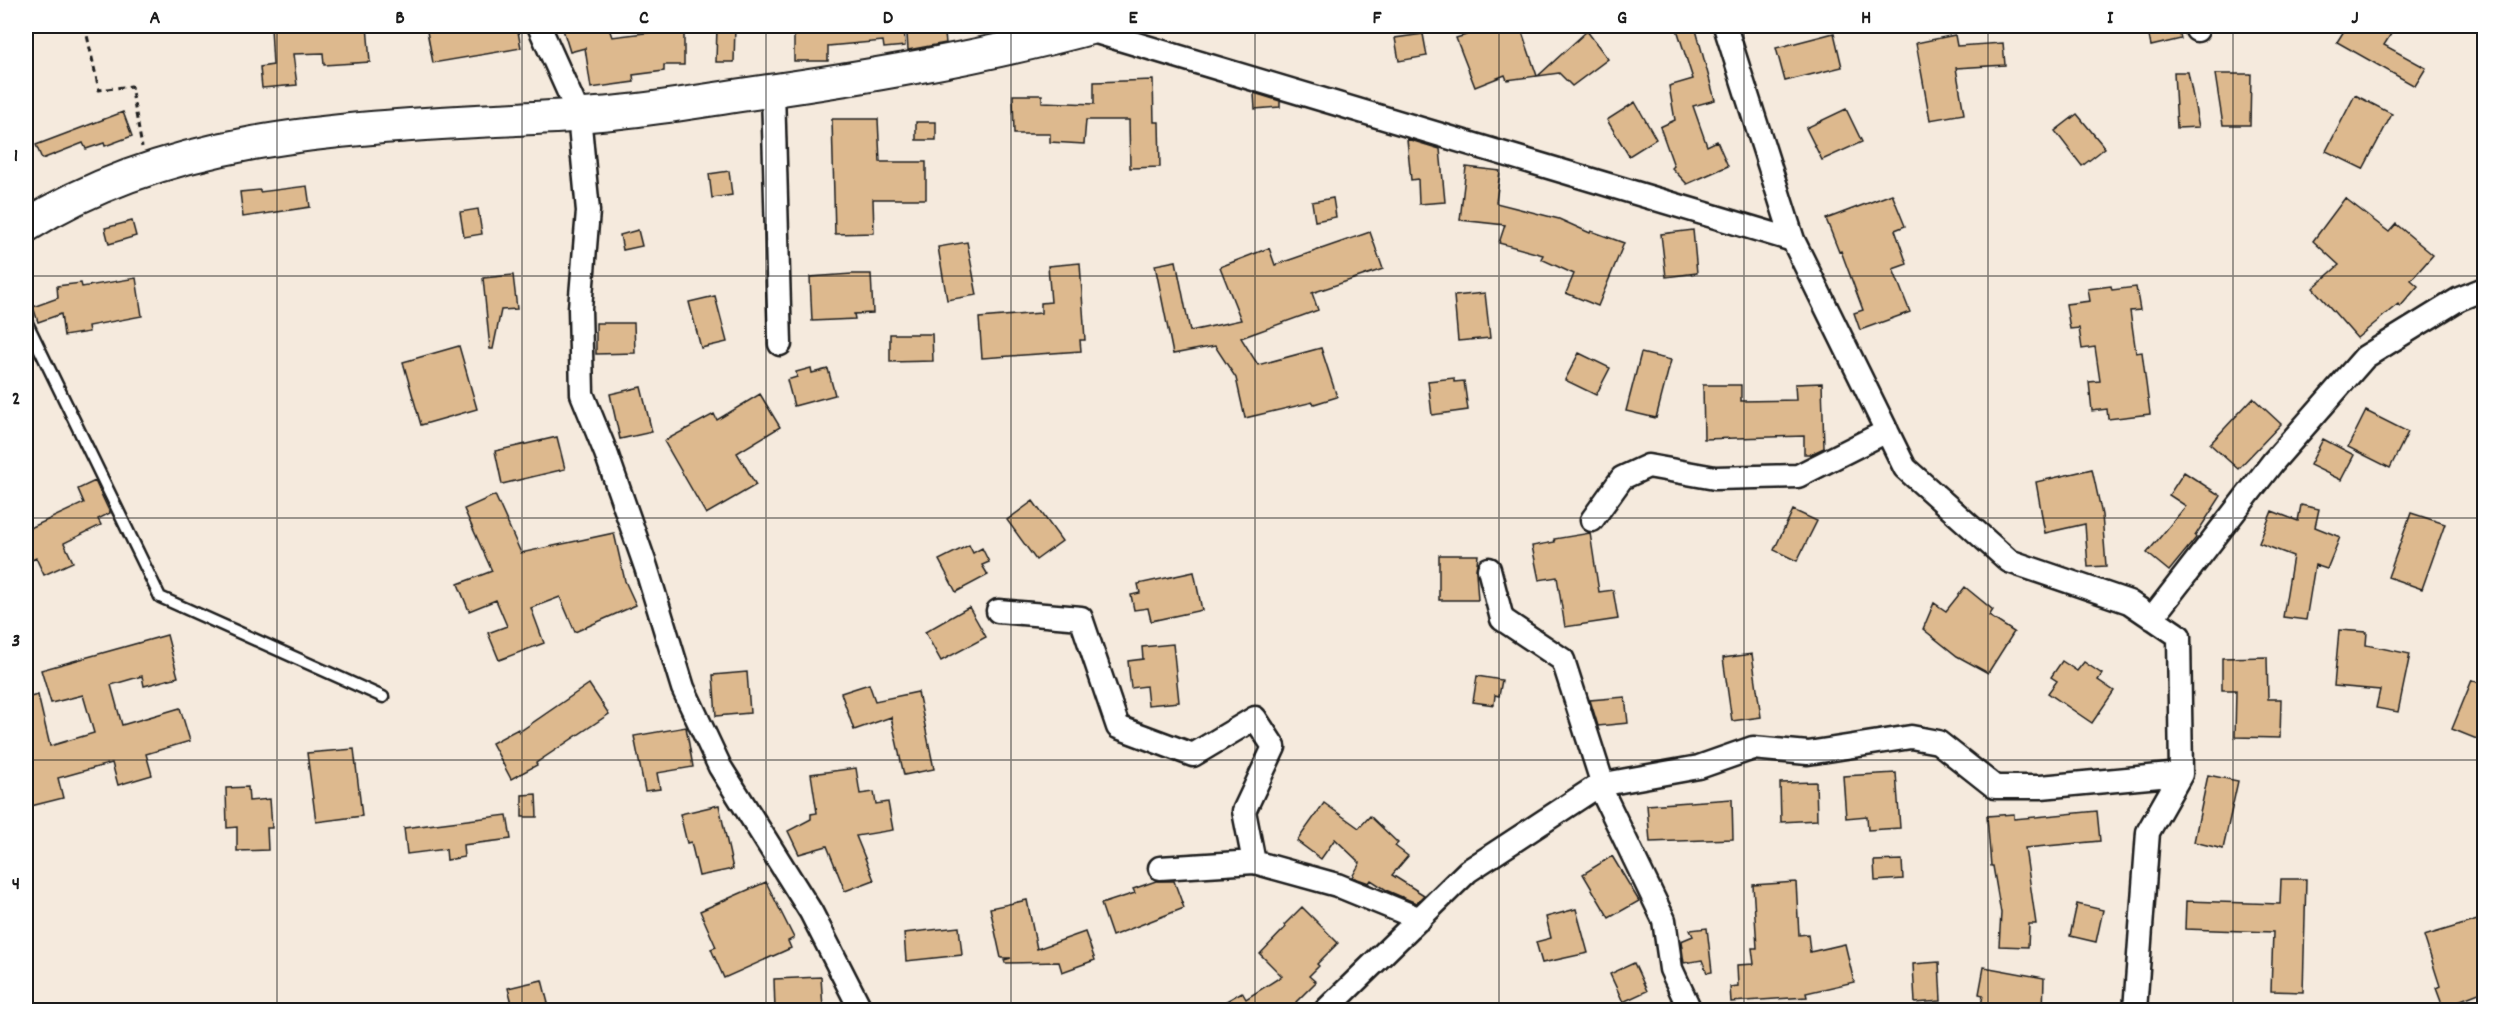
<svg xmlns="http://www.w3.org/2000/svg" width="2510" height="1036" font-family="Dekko,sans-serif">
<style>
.building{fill:#ddb98e;stroke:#1c1c1c;stroke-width:1.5}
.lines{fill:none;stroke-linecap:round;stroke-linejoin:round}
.service-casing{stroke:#1c1c1c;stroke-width:15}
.minor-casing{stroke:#1c1c1c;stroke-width:27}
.secondary-casing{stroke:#1c1c1c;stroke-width:36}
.path{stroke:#1c1c1c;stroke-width:3;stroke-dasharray:6 4.5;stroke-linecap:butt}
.service{stroke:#fff;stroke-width:10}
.minor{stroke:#fff;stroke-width:22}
.secondary{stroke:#fff;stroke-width:32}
.grid{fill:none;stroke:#1c1c1c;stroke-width:1.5;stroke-opacity:0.55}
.neatline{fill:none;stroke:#1c1c1c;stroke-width:2}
.grid-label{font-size:20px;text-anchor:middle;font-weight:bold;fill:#1c1c1c}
</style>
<rect width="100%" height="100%" fill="#f5eadd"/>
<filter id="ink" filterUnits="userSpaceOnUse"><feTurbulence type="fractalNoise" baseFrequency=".0167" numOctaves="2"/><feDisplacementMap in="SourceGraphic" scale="12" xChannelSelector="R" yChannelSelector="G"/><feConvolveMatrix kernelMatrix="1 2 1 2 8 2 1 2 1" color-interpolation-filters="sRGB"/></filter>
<g filter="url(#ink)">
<!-- building -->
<path class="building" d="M318 26H367L370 62 324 65 323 53 293 54 297 85 262 88 260 67 273 65 271 27Z
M426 26H517L521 48 433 63Z
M562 26H608L612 37 669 30V26H684V65H664V71L633 75 634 82 591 88 585 48 570 52Z
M717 26H735L734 62H716Z
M794 26H904L905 46 884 48 883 41 828 46V61H794Z
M1459 26H1520L1537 76 1507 80 1505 75 1475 87 1456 38 1466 35Z
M1676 26H1695L1715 100 1693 106 1707 146 1717 141 1728 166 1687 184 1672 168 1674 166 1660 127 1675 120 1669 86 1693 79Z
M2147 26H2178L2181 39 2151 46Z
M2347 26H2396L2384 45 2426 68 2415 86 2337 42Z
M944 27 946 43 908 50 907 34Z
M1587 31 1608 59 1572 86 1559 73 1538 76Z
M1834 33 1842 67 1785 81 1776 48Z
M1423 34 1427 56 1399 61 1395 38Z
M1955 35 1957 46 2003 43 2005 65 1956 68 1964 114 1930 120 1916 43Z
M2174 72H2188L2199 127 2177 128Z
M2215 74H2251L2250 125H2223Z
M1153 80 1154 122H1159L1160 167 1130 168 1129 120H1086L1084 144 1050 142V134H1014L1013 95H1042V102L1094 104V82Z
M1254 93 1280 101V107L1255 109Z
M2355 95 2392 114 2363 169 2326 151Z
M1635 102 1656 139 1629 156 1607 120Z
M1846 109 1862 142 1822 160 1806 128Z
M123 112 132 136 105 146 104 143 86 149 83 143 42 159 36 145Z
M2077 114 2105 148 2082 166 2055 131Z
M832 119H878L880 162H926V199H873L874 233 835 234Z
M916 122H936V140H916Z
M1407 139 1440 149 1445 202 1419 204 1418 179 1411 180Z
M1466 167 1500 171 1496 203 1559 219 1590 233 1591 231 1624 243 1598 306 1566 293 1574 274 1541 259 1543 255 1499 243 1505 225 1460 220Z
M729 171 732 195 712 198 709 174Z
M307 186 310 207 243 217 240 192 260 190V192Z
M1892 194 1905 226 1895 230 1907 264 1893 269 1910 312 1860 330 1854 313 1863 310 1841 251 1839 252 1826 219Z
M1333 198 1336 217 1315 221 1312 202Z
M2345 198 2389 232 2396 224 2433 255 2411 280 2418 286 2400 307 2398 304 2357 338 2313 288 2339 265 2313 241Z
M478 209 482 234 464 237 460 212Z
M132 221 136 236 109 244 105 228Z
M638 230 642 246 623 250 620 235Z
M1693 230 1697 273 1666 277 1661 234Z
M1370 232 1383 269 1312 293 1318 310 1241 338 1258 365 1321 348 1337 397 1314 404 1313 402 1245 418 1236 378 1215 346 1173 354 1155 265 1176 261 1190 331 1241 320 1220 267 1269 248 1275 265Z
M967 242 977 295 947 300 938 247Z
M1080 263 1085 340H1080L1081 351 982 358 979 318 1041 313V303L1051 302 1048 266Z
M852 274H871L873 313 854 314 855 319 812 321 810 277Z
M513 275 517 309 501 310 493 349H490L483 278Z
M136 278 142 316 88 326 89 332 64 336 61 314 38 322 33 307 58 298 57 286 81 283 82 287Z
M2111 286 2112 290 2136 287 2140 310 2130 311 2136 353 2142 352 2150 414 2108 419 2107 409 2092 411 2089 382 2100 381 2095 347 2082 349 2079 328 2070 329 2066 304 2090 301 2088 289Z
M1485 293 1490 338 1458 341 1454 296Z
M715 296 727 342 701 348 689 302Z
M596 323H634L635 353 596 354Z
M890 334H932L933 361 890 362Z
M459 346 477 409 421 425 403 362Z
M1579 353 1610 368 1596 395 1565 380Z
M1641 353 1671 360 1656 418 1626 411Z
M811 368 812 373 828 369 835 395 794 406 787 380 797 377 796 372Z
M1454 378V382L1464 381 1468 410 1432 415 1428 381Z
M1822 383 1824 448 1811 454H1804V436L1704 439 1703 385H1741V401L1796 400 1795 384Z
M641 387 652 432 620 439 610 394Z
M760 394 780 427 737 453 756 485 706 514 664 441 714 414 717 420Z
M2253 398 2281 424 2238 469 2210 444Z
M2366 411 2408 432 2390 468 2348 447Z
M557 437 565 469 502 484 495 451Z
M2323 439 2354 455 2341 480 2310 465Z
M2092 469 2102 515 2106 566 2088 567 2085 524 2045 533 2036 482Z
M2184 472 2221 496 2195 536 2196 538 2169 571 2147 553 2186 506 2169 495Z
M95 481 110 513 98 519 101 525 64 543 73 562 44 575 36 558 26 563V530L84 503 78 489Z
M495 495 521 553 614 533 625 581 636 605 575 632 560 597 531 608 544 643 499 660 488 633 507 626 496 600 469 611 458 584 492 571 464 509Z
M1033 501 1062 541 1036 560 1007 520Z
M2301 505 2319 509 2315 527 2340 537 2327 569 2315 565 2306 620 2283 617 2293 556 2259 543 2272 511 2298 521Z
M1793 510 1817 521 1797 561 1774 550Z
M2411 513 2445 524 2422 589 2388 577Z
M1590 533 1599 592 1613 590 1618 619 1565 627 1557 577 1539 580 1532 546 1555 542 1554 539Z
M969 545 973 553 982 548 989 562 982 565 988 575 956 592 939 560Z
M1439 555H1478L1476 572 1478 600H1439Z
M1194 572 1202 610 1151 621 1148 608 1134 610 1131 595 1140 593 1138 584Z
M1965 587 1993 610 1989 616 2014 632 1988 673 1957 656 1923 629 1934 603 1946 611Z
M969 607 986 637 941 661 925 632Z
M2339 630 2367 632 2366 645 2410 654 2398 712 2376 708 2380 690 2334 686Z
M167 635 178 677 144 686 142 676 111 685 122 725 180 708 190 741 146 754 152 775 118 785 112 763 58 778 63 798 27 807 26 799V698L38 695 50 746 94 733 83 695 51 703 41 670Z
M1173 644 1179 702 1148 705 1146 686 1131 688 1128 661 1143 659 1142 647Z
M1752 654 1761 717 1732 721 1723 658Z
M2267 657 2268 699H2281L2280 738 2235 737 2236 690H2222V658Z
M2062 661 2077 671 2084 662 2102 674 2098 680 2114 691 2092 723 2048 693 2057 681 2051 677Z
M747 672 750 713 716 716 713 675Z
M1477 676 1502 680 1499 696 1495 695 1494 705 1473 702Z
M2472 680 2484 685V742L2452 729Z
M589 684 609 714 536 763 537 765 511 779 492 743 518 729 519 732Z
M869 684 875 701 918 692 934 769 904 775 891 717 854 730 841 693Z
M1625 697 1628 723 1598 726 1590 700Z
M686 727 693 767 657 773 660 789 645 791 634 736Z
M354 749 362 816 316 822 307 753Z
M856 768 860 794 874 792 876 804 888 802 893 830 856 836 874 880 845 891 827 846 799 854 788 831 811 819V814L817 813 811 774Z
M1896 773 1900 828 1868 830 1867 816 1846 818 1843 776Z
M2208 775 2238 781 2223 849 2194 842Z
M1816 782 1817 820 1781 822 1780 783Z
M248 787 249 801 270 799 272 828H267L268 850 237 851V827L227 828 226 788Z
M536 794 537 817H522V795Z
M1732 799 1733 839 1650 842 1647 805Z
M1324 803 1359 828 1370 816 1398 843 1395 846 1408 856 1392 875 1424 895 1416 903 1388 891 1371 880 1369 883 1352 877 1360 863 1335 839 1321 859 1297 841Z
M719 805 733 869 699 876 691 842 687 843 680 814Z
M2097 811 2100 841 2025 848 2036 924H2029L2028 947 1999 946 2001 913 1993 866H1991L1987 816 2014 814V819Z
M507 815 511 839 463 845 464 857 447 860 446 849 407 854 404 828Z
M1612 856 1639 901 1609 918 1583 874Z
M1902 860 1903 879 1875 881 1874 861Z
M2281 879H2306L2303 992 2271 991 2273 932 2185 929 2186 901 2280 904Z
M1156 881H1174L1184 908 1112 936 1101 904 1135 893 1133 889Z
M766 882 794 938 788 941 791 948 724 978 711 949 716 947 700 911Z
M1796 882 1799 935 1808 934 1810 952 1845 944 1854 982 1806 993 1807 997 1731 1002 1730 987 1738 986 1737 965 1754 964 1752 948H1757L1753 885Z
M1027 900 1037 949 1085 932 1095 960 1062 972 1059 962 1005 963 1004 960 1011 958H1001L990 908Z
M2077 904 2103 910 2096 942 2070 936Z
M1302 907 1338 943 1317 964 1319 966 1309 976 1316 982 1296 1002 1298 1006 1291 1011H1209L1242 992 1246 999 1282 976 1260 954 1286 927 1284 925Z
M1576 909 1588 953 1542 963 1536 942 1551 938 1546 917Z
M2484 918V991L2443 1007 2436 988 2440 986 2424 936Z
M959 927 962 955 906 961 904 933Z
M1707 928 1712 972 1707 973 1702 960 1684 963 1681 941 1693 936 1690 930Z
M1939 962 1941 1001 1915 1003 1913 964Z
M1634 963 1647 991 1623 1002 1610 974Z
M1984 967 2044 978 2043 1011H1980L1983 995 1979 994Z
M821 977 823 1009 775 1011 774 979Z
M542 980 550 1011H514L508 988Z"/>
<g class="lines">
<defs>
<path id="service" d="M26 321 160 597 383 697"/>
<path id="minor" d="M539 26 579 115 588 211 580 308 582 394 606 453 646 567 683 688 720 767 811 912 861 1010
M1725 26 1793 240 1905 468 2009 561 2129 602 2179 636 2181 774 2148 832 2135 1010
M2196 26 2197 30
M1086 29 1793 240
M773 91 780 344
M1592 520 1622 478 1648 466 1715 478 1798 476 1887 431
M1489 569 1502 619 1563 660 1603 785
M998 611 1081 618 1118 727 1193 755 1255 718 1274 747 1244 811 1254 862 1337 885 1420 919
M2152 618 2273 462 2365 357 2459 299 2484 289
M1599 785 1664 920 1671 969 1690 1010
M1160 868 1254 862
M1326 1010 1468 871 1599 785 1699 767 1753 748 1808 753 1911 737 1938 742 1995 787H2041L2181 774"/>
<path id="secondary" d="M26 226C171 134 349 128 516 119 550 117 586 116 620 112 660 108 701 101 741 95 861 78 981 58 1098 26"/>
</defs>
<!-- service casing -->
<use href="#service" class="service-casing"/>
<!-- minor casing -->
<use href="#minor" class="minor-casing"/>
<!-- secondary casing -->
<use href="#secondary" class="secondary-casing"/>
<!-- path -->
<path class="path" d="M85 26 99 90 131 86 142 147"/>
<!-- service -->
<use href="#service" class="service"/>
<!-- minor -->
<use href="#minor" class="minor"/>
<!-- secondary -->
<use href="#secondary" class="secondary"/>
</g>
</g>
<!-- grid -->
<path class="grid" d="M277 26V1010M522 26V1010M766 26V1010M1011 26V1010M1255 26V1010M1499 26V1010M1744 26V1010M1988 26V1010M2233 26V1010M26 276H2484M26 518H2484M26 760H2484"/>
<!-- margin -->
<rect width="2510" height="1036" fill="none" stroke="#fff" stroke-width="66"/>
<rect x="33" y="33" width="2444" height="970" class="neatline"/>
<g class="grid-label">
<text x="155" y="23">A</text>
<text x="400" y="23">B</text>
<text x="644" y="23">C</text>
<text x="888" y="23">D</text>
<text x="1133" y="23">E</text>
<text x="1377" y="23">F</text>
<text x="1622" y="23">G</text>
<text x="1866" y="23">H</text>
<text x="2110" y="23">I</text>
<text x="2355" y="23">J</text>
<text x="16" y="161">1</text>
<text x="16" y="404">2</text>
<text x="16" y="646">3</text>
<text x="16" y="889">4</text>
</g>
</svg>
